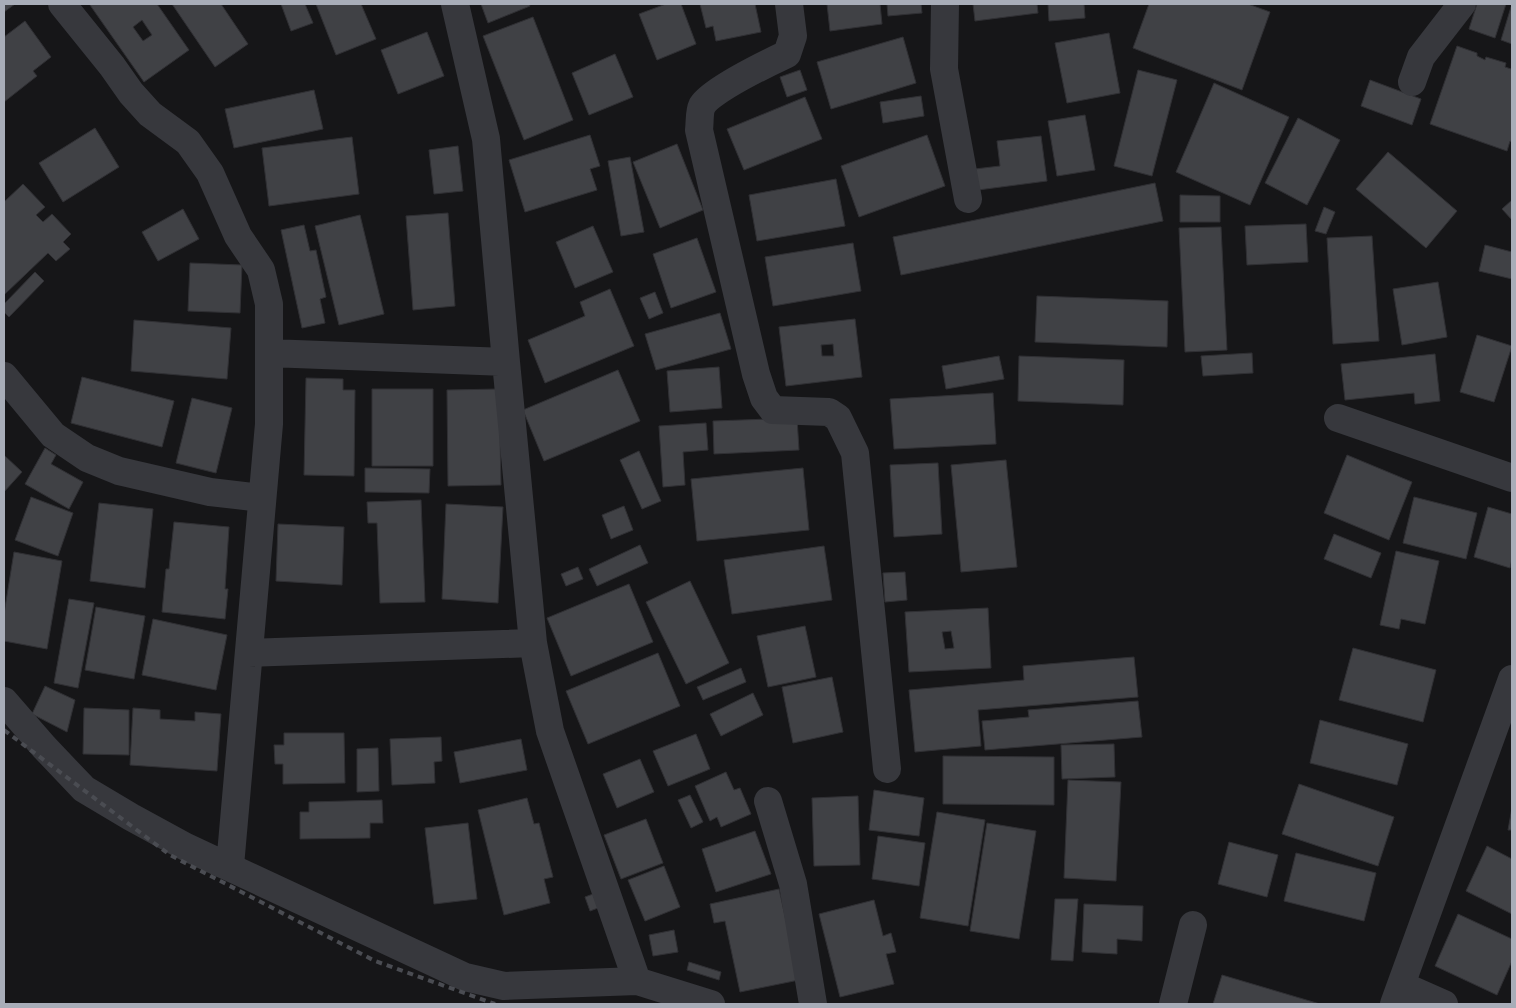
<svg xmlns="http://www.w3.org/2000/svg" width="1516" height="1008" font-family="'Asap Condensed',sans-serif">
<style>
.building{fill:#404145;stroke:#303034;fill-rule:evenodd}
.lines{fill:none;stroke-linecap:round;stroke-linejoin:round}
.minor{stroke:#37383d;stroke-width:28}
.rail{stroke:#4a4c52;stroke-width:4;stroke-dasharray:6 5;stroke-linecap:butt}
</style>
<rect width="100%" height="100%" fill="#161618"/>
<!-- building -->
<path class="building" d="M4 4H15L4 12Z
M91 4H157L189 50 144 82 90 5ZM142 20 152 35 143 41 133 27Z
M172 4H221L248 44 215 67Z
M281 4H305L313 23 291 31Z
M316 4H361L376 39 336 55Z
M481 4H529L530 6 488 23Z
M666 4H681L696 44 657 60 639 14Z
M700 4H755L761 32 716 41 713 26 706 28Z
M827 4H880L882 24 830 31Z
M887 4H921L922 13 888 16Z
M973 4H1037L1038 13 975 21Z
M1048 4H1084L1085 18 1049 21Z
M1149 4H1248L1270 12 1242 90 1133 48Z
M1477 4H1506L1495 38 1469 29Z
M1511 7 1512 8V44L1501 40Z
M533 17 573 120 524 140 483 36Z
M25 21 51 57 33 71 37 76 4 102V37Z
M427 32 444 76 398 94 381 50Z
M1109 33 1120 93 1067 103 1055 43Z
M903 37 916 83 831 109 817 62Z
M1457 46 1477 53V56L1485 60 1486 57 1506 63 1505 67 1511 69 1512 66V142L1510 141 1507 151 1430 124Z
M615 54 633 97 589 115 572 73Z
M800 70 807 90 787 97 780 77Z
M1138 70 1177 80 1152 176 1114 166Z
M1370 80 1421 99 1412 125 1361 106Z
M1214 83 1289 117 1250 205 1176 172Z
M314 90 323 129 234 148 225 109Z
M921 96 924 116 883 123 880 102Z
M805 97 822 139 744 170 727 129Z
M1085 115 1095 170 1057 176 1048 121Z
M1298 118 1340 140 1307 205 1265 183Z
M95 128 119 167 63 202 39 163Z
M590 135 600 166 590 169 597 190 525 212 509 160Z
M927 135 945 186 859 217 841 166Z
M1041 136 1047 181 978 190 975 169 1000 166 997 141Z
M352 137 359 194 269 206 262 148Z
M677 144 703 210 660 228 633 162Z
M458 146 463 191 434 194 429 150Z
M1388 152 1457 211 1426 248 1356 189Z
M630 157 644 232 621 236 608 161Z
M836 179 845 226 757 241 749 195Z
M1155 183 1163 221 901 275 893 237Z
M23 184 45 207 36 215 43 222 52 214 71 234 63 242 70 249 56 261 48 253 4 295V202Z
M1180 195 1220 196V222H1180Z
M1512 200V220L1502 209Z
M1324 207 1335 212 1326 234 1315 231Z
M183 209 199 239 158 261 142 232Z
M448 213 455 306 413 310 406 216Z
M360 215 384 314 339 325 315 226Z
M1306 224 1308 262 1247 265 1245 226Z
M304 225 310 251 316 250 326 297 320 299 325 323 302 328 281 230Z
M593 226 613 272 575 288 556 242Z
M1221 227 1227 350 1185 352 1179 228Z
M1372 236 1379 341 1333 344 1327 238Z
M697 238 716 292 671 308 653 254Z
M853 243 861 291 773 306 765 257Z
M1485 245 1512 252V279L1479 271Z
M190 263 242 265 240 313 188 311Z
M35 272 44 281 9 317 4 312V304Z
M1438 282 1447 337 1402 345 1393 289Z
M610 289 634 346 545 383 528 340 585 316 580 302Z
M655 292 663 313 649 319 640 298Z
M1037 296 1168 301 1167 347 1035 342Z
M720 313 731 349 656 370 645 334Z
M855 319 862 377 786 386 779 327ZM833 344 834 356H822L821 345Z
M134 320 231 328 227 379 131 371Z
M1477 335 1512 346 1494 402 1460 392Z
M1252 353 1253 373 1203 376 1201 356Z
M1435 354 1440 401 1415 404 1414 393 1345 400 1341 364Z
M999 356 1004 379 946 389 942 366Z
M1019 356 1124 360 1123 405 1018 401Z
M719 367 722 408 670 412 667 371Z
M618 370 640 421 544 461 523 410Z
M82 377 174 401 162 447 71 423Z
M306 378 343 379V390H355L354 476 304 475Z
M372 389H433V466H372Z
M499 389 501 485 448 486 447 390Z
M993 393 996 444 894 449 890 399Z
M192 398 232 408 216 473 176 463Z
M797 418 799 450 714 454 713 421Z
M706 423 708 450 683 452 685 485 663 487 659 426Z
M45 448 56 455 51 464 83 482 69 509 25 484Z
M639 451 661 501 642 509 620 460Z
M4 455 22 472 4 492Z
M1347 455 1412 482 1389 540 1324 513Z
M1006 460 1017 567 961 572 951 465Z
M938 463 942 534 894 537 890 465Z
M365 468 430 469 429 493 365 492Z
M803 468 809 530 697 541 691 479Z
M31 497 73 513 58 556 15 540Z
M1414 497 1477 513 1466 559 1403 543Z
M421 500 425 602 380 603 377 523H368L367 502Z
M99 503 153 509 145 588 90 581Z
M446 504 503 507 498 603 442 599Z
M624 506 633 530 611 539 602 515Z
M1488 507 1512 514V559L1510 568 1474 557Z
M174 522 229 527 225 589H228L225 619 162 612 166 569H169Z
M278 524 344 527 342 585 276 581Z
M1334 534 1381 553 1371 578 1324 559Z
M640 545 648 563 597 586 589 569Z
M824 546 832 600 732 614 724 560Z
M1396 551 1439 561 1425 624 1401 619 1399 629 1380 625Z
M14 552 62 561 47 649 4 641V614Z
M578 567 583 579 566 586 561 574Z
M905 572 907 600 885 602 883 573Z
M690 581 729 663 686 684 646 602Z
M629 584 653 642 571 676 547 618Z
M69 599 94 603 78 688 54 683Z
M96 607 145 616 134 679 85 670Z
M988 608 991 668 909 672 905 612ZM951 631 954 648 945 649 942 632Z
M153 619 227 635 216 690 142 675Z
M805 626 816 677 768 687 757 636Z
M1353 648 1436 670 1423 722 1339 700Z
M658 653 680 706 588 744 566 691Z
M1134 657 1138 697 978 710 981 746 915 752 909 690 1024 680 1023 666Z
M741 668 746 682 703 700 697 687Z
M832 677 843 732 793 743 782 687Z
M45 686 75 700 67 732 32 714Z
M753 693 763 715 721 736 710 714Z
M1138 701 1142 737 985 750 982 721 1029 717 1028 710Z
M84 708 129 710V755L83 754Z
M133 708 160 710V719L195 721V712L221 714 217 771 130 765Z
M1320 720 1408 744 1397 785 1310 763Z
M284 733H344L345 783 283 784V764H275L274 745H284Z
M696 734 710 769 668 786 653 751Z
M441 737 442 761 434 762 435 783 392 785 390 739Z
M521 739 527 770 460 783 454 752Z
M1114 744 1115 777 1062 779 1061 745Z
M378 748 379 791 357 792V749Z
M943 756 1054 757V805L943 804Z
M640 759 654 792 617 808 603 774Z
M726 772 734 790 740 788 751 814 721 827 717 817 710 821 695 786Z
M1068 780 1121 782 1116 881 1064 878Z
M1299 784 1394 817 1378 866 1282 834Z
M874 790 924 798 919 836 869 830Z
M690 795 703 822 691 828 678 800Z
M858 796 860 865 814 866 812 798Z
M527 798 534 824 539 823 553 877 544 879 550 903 504 915 478 810Z
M382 800 383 823H370V838L300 839V812H309V802Z
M1512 808V830H1508Z
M937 812 985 820 968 926 920 918Z
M646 819 663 863 621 879 604 835Z
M468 823 477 899 434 904 425 828Z
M987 823 1036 831 1019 939 970 931Z
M755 831 771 874 716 892 702 849Z
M878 836 925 843 919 886 872 879Z
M1229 842 1278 855 1267 897 1218 884Z
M1487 846 1512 859V914L1466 891Z
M1296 853 1376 873 1364 921 1284 901Z
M664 866 680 907 645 921 628 880Z
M779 889 799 980 740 992 725 921 714 923 710 904Z
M593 894 598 908 590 911 585 897Z
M1055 899H1078L1073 961 1051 960Z
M874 900 883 936 891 933 896 952 886 954 894 984 840 997 819 914Z
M1084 904 1143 906 1142 941 1117 939V954L1082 952Z
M1458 914 1512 939V961L1497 995 1435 966Z
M674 930 678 952 653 956 649 935Z
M689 962 721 972 719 980 687 970Z
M1222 975 1320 1004H1213Z"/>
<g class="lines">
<!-- minor -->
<path class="minor" d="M62 4 112 66 131 93 150 114 188 142 210 173 238 236 261 270 269 304V424L230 866
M455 4 486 139 506 362 533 643 550 731 637 981
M789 4 793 36 787 54C770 62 709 91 702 106 699 112 700 123 699 130L756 374 764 398 773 410 829 412 838 418 855 453 887 769
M945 4 944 69 968 199
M1412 82 1421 57 1462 4
M269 353 506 362
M4 376 53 435 87 458 119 471 210 492 262 498
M1338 418 1512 478
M249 653 533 643
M4 701 44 747 84 789 131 817 186 847 465 977 504 986 637 981 711 1004
M768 801 793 884 813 1004
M1401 985 1444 1004
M1173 1004 1193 925
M1394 1004 1512 679"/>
<!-- rail -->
<path class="rail" d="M4 730 170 855 375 961 495 1004"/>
</g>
<!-- border -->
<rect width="1516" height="1008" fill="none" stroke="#a8adb8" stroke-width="10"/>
</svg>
